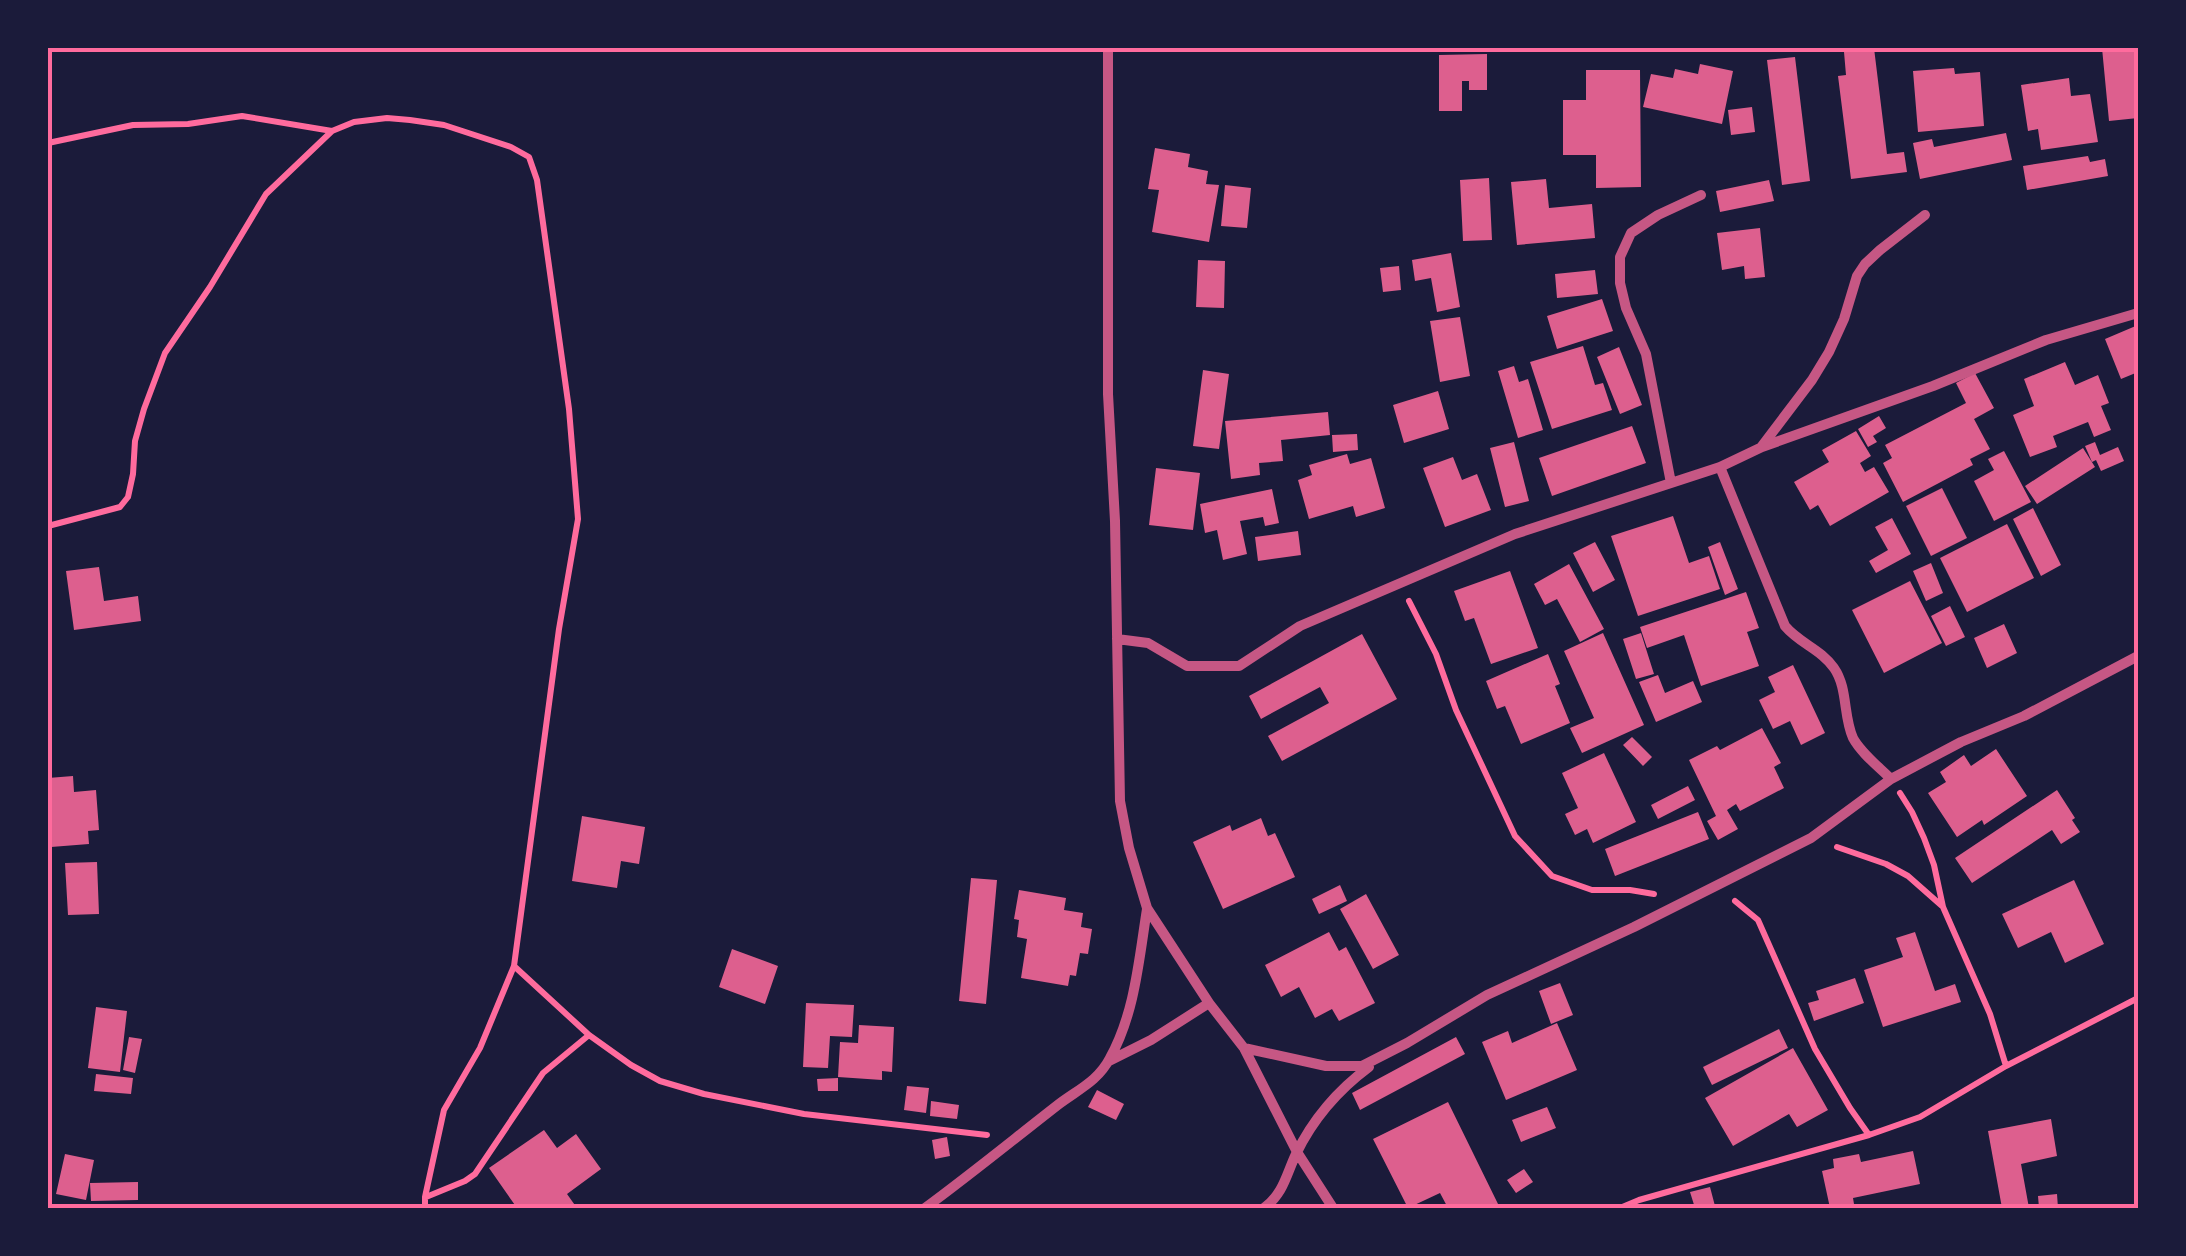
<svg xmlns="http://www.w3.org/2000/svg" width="2186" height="1256" font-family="'Fira Sans Condensed',sans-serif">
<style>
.building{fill:#dd5f8e}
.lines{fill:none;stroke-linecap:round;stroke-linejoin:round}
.path{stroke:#ff6b9d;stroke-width:6}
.minor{stroke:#c65784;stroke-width:10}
.neatline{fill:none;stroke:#ff6b9d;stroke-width:4}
</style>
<rect width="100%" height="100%" fill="#1b1b3a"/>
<!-- building -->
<path class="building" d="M1874 48 1887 154 1904 152 1907 172 1851 179 1838 76 1846 75 1844 52Z
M2102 48 2138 49V118L2109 121Z
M1487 54V90H1469V81H1462V111H1439V55Z
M1795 57 1810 181 1782 185 1767 60Z
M1700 64 1733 71 1722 124 1643 107 1651 74 1673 78 1675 69 1698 74Z
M1954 68 1955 74 1980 72 1984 126 1918 132 1913 71Z
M1586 70H1640L1641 187 1596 188V155H1563V100H1586Z
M2069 78 2071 96 2090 94 2098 142 2041 150 2038 129 2028 131 2021 85Z
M1752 107 1755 132 1731 135 1728 110Z
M2006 133 2012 160 1920 179 1913 143 1932 139 1934 147Z
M1155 148 1190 154 1188 167 1208 171 1206 184 1219 185 1209 242 1152 232 1159 190 1148 189Z
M2088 156 2090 162 2105 159 2108 176 2027 190 2023 166Z
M1489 178 1492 240 1463 241 1460 180Z
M1546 179 1549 208 1592 204 1595 238 1517 245 1511 182Z
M1769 180 1774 201 1720 212 1716 191Z
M1225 185 1251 188 1247 228 1221 226Z
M1760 228 1765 277 1745 279 1744 266 1722 270 1717 233Z
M1451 253 1460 307 1437 312 1431 278 1415 281 1412 260Z
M1198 260 1225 261 1224 308 1196 307Z
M1399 266 1401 290 1383 292 1380 268Z
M1595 270 1598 294 1557 298 1555 274Z
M1602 299 1613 331 1557 349 1547 316Z
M1460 317 1470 376 1440 382 1430 321Z
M2138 325V372L2121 379 2105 339Z
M1583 346 1595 385 1603 383 1612 410 1552 429 1530 362Z
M1619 347 1642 405 1620 414 1597 357Z
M2065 362 2075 385 2098 375 2109 403 2101 406 2111 430 2094 437 2088 422 2053 436 2057 447 2030 457 2013 415 2034 406 2024 379Z
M1514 366 1519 382 1528 379 1543 430 1518 438 1498 371Z
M1203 370 1229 374 1219 449 1193 446Z
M1975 373 1994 408 1974 419 1990 449 1970 459 1973 465 1903 502 1883 463 1892 458 1885 445 1966 403 1956 383Z
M1438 391 1449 429 1404 443 1393 405Z
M1328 412 1330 435 1281 440 1283 461 1259 463 1260 475 1231 479 1225 421Z
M1879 416 1886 428 1873 436 1877 442 1868 447 1858 429Z
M1632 426 1646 463 1552 496 1539 458Z
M1856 431 1871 456 1860 463 1865 472 1874 467 1889 492 1830 526 1818 505 1810 510 1794 482 1829 462 1822 450Z
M1357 434 1358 450 1333 452 1332 435Z
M1514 442 1529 501 1505 507 1490 448Z
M2095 442 2100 455 2118 447 2124 461 2101 471 2096 460 2092 462 2085 446Z
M2083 448 2095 467 2037 504 2025 486Z
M2004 451 2031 502 1994 521 1974 481 1994 470 1988 459Z
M1347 454 1350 464 1371 458 1385 508 1356 517 1353 506 1309 519 1298 480 1312 475 1309 465Z
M1453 457 1462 480 1477 474 1491 510 1445 527 1423 468Z
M1156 468 1200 473 1193 530 1149 525Z
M1942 488 1967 538 1931 556 1906 506Z
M1272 489 1279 523 1265 526 1263 517 1240 521 1247 554 1223 560 1217 530 1205 533 1200 504Z
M2033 508 2061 565 2041 576 2013 519Z
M1673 516 1689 563 1709 556 1720 589 1638 616 1611 536Z
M1892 518 1911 554 1876 573 1869 561 1888 550 1875 527Z
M2007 524 2034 578 1967 612 1940 558Z
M1298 531 1301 555 1258 561 1255 537Z
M1595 542 1615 580 1593 592 1573 553Z
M1720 542 1738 589 1725 595 1708 547Z
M1931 563 1943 593 1926 601 1913 571Z
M1569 564 1604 629 1580 642 1557 599 1545 605 1534 584Z
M99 567 104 601 138 596 141 621 74 630 66 571Z
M1510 571 1538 648 1491 664 1474 618 1465 621 1454 591Z
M1910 581 1942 643 1884 673 1852 610Z
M1746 592 1759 628 1747 632 1759 666 1701 686 1684 635 1647 648 1640 627Z
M1950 606 1965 637 1946 646 1931 616Z
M2004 624 2017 653 1987 668 1974 638Z
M1603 633 1644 725 1582 753 1570 728 1594 718 1564 651Z
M1641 633 1654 674 1636 679 1623 639Z
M1362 634 1397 699 1282 761 1268 736 1329 703 1320 687 1261 719 1249 696Z
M1548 654 1560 684 1555 686 1570 723 1521 744 1505 706 1497 709 1486 681Z
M1793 665 1825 733 1801 745 1790 721 1773 729 1759 700 1775 692 1768 677Z
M1658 675 1665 693 1693 681 1702 702 1656 722 1639 682Z
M1762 728 1781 763 1774 767 1784 788 1740 811 1736 804 1727 810 1738 829 1718 840 1707 821 1716 816 1689 760 1717 746 1720 750Z
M1632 737 1652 757 1643 766 1623 745Z
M1996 749 2027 796 1984 825 1982 820 1957 837 1928 793 1946 782 1940 772 1964 755 1971 766Z
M1604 753 1636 822 1593 843 1587 829 1575 835 1565 814 1578 808 1562 773Z
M73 776 74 792 96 790 99 830 88 831 89 844 51 847 50 834H48V778Z
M1688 786 1695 800 1658 819 1651 805Z
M2057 790 2075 818 2072 820 2080 832 2061 844 2052 830 1972 883 1955 858Z
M1698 812 1709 839 1615 876 1605 849Z
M582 816 645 827 639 864 621 861 617 888 572 881Z
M1261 818 1268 836 1275 833 1295 877 1223 909 1193 842 1230 825 1232 831Z
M97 862 99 914 68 915 65 863Z
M971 878 997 880 986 1004 959 1001Z
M2074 880 2104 944 2065 963 2051 932 2018 948 2002 914Z
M1340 885 1347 901 1319 914 1312 899Z
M1019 890 1066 898 1064 910 1083 913 1081 927 1092 929 1088 954 1080 953 1076 976 1070 975 1068 986 1021 978 1027 939 1017 937 1019 920 1014 919Z
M1366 894 1399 955 1373 969 1340 909Z
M1329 932 1339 951 1346 947 1375 1003 1339 1021 1332 1009 1315 1018 1299 987 1281 997 1265 965Z
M1915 932 1935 991 1955 984 1961 1002 1883 1027 1864 970 1903 957 1896 938Z
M732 949 778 966 765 1004 719 987Z
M1855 978 1864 1003 1814 1021 1808 1003 1819 1000 1816 991Z
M1560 983 1573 1015 1551 1024 1539 991Z
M806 1003 854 1005 852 1037 830 1036 828 1068 803 1067Z
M96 1007 127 1011 120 1072 88 1068Z
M1557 1023 1577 1070 1506 1100 1482 1042 1508 1031 1512 1043Z
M859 1025 894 1027 892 1072 882 1071V1080L838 1077 840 1042 858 1043Z
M1779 1029 1788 1048 1712 1085 1703 1067Z
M129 1037 142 1039 135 1073 123 1070Z
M1456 1037 1465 1054 1360 1110 1352 1093Z
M1793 1048 1828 1110 1797 1127 1789 1114 1733 1146 1705 1098Z
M96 1074 133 1078 131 1094 94 1091Z
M838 1078V1091H818L817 1079Z
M907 1086 929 1088 926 1113 904 1110Z
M1097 1090 1124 1104 1116 1120 1088 1107Z
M931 1101 959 1105 957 1119 930 1116Z
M1448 1102 1499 1206 1494 1208H1448L1440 1193 1408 1208 1373 1139Z
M1547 1107 1556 1128 1521 1142 1512 1120Z
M2051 1119 2057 1156 2021 1164 2029 1208H2002L1988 1131Z
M544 1130 557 1148 576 1134 601 1169 567 1194 577 1208H517L489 1168Z
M947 1137 950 1156 935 1159 932 1140Z
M1913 1151 1920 1184 1853 1198 1854 1204 1830 1208 1822 1171 1834 1168 1833 1159 1859 1154 1861 1162Z
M65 1154 94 1160 86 1200 56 1194Z
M1524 1169 1533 1182 1516 1193 1507 1180Z
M138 1182V1200L91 1201 90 1183Z
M1710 1187 1715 1206 1695 1208 1690 1192Z
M2057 1194 2058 1208H2039L2038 1196Z"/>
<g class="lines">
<!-- path -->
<path class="path" d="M48 143 133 125 188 124 242 116 332 131
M48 526 120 507 128 497 133 474 135 441 144 409 165 353 210 287 266 194 332 131 354 122 387 118 410 120 444 125 511 147 529 157 537 180 569 409 578 519 559 629 514 966 480 1048 444 1110 425 1197V1208
M1409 601 1436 654 1456 710 1515 836 1552 876 1592 890H1630L1654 894
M1900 793 1912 812 1924 838 1934 865 1943 907 1990 1014 2006 1066
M1837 847 1886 864 1908 876 1942 906
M1735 901 1758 920 1815 1049 1850 1108 1869 1135
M514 966 589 1035 631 1065 660 1081 704 1094 804 1114 987 1135
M426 1197 465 1181 475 1174 543 1073 589 1035
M1620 1208 1639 1200 1869 1135 1920 1117 2006 1066 2138 998"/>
<!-- minor -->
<path class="minor" d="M1108 48V394L1115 521 1120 801 1129 848 1147 908 1209 1003 1244 1048 1297 1152 1333 1208
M1762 446 1812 380 1829 352 1844 319 1857 276 1865 264 1880 250 1925 215
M1720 467 1785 626C1799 643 1822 650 1834 668 1848 688 1843 716 1853 738 1861 753 1879 767 1891 779
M1671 483 1646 354 1626 308 1620 283V257L1631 233 1658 215 1701 195
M1117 639 1148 643 1187 666H1239L1300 626 1515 534 1720 467 1762 447 1933 386 2046 340 2138 313
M1244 1048 1326 1066H1362L1407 1043 1487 995 1634 927 1811 838 1891 779 1961 742 2024 716 2138 656
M1109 1061 1151 1040 1209 1003
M925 1208C970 1175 1014 1139 1059 1104 1079 1089 1098 1081 1110 1058 1135 1013 1139 959 1147 909
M1264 1208C1284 1193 1286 1175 1296 1154 1313 1119 1338 1090 1369 1067"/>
</g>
<!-- border -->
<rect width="2186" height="1256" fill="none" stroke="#1b1b3a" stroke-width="100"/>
<rect x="50" y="50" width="2086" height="1156" class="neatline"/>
</svg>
